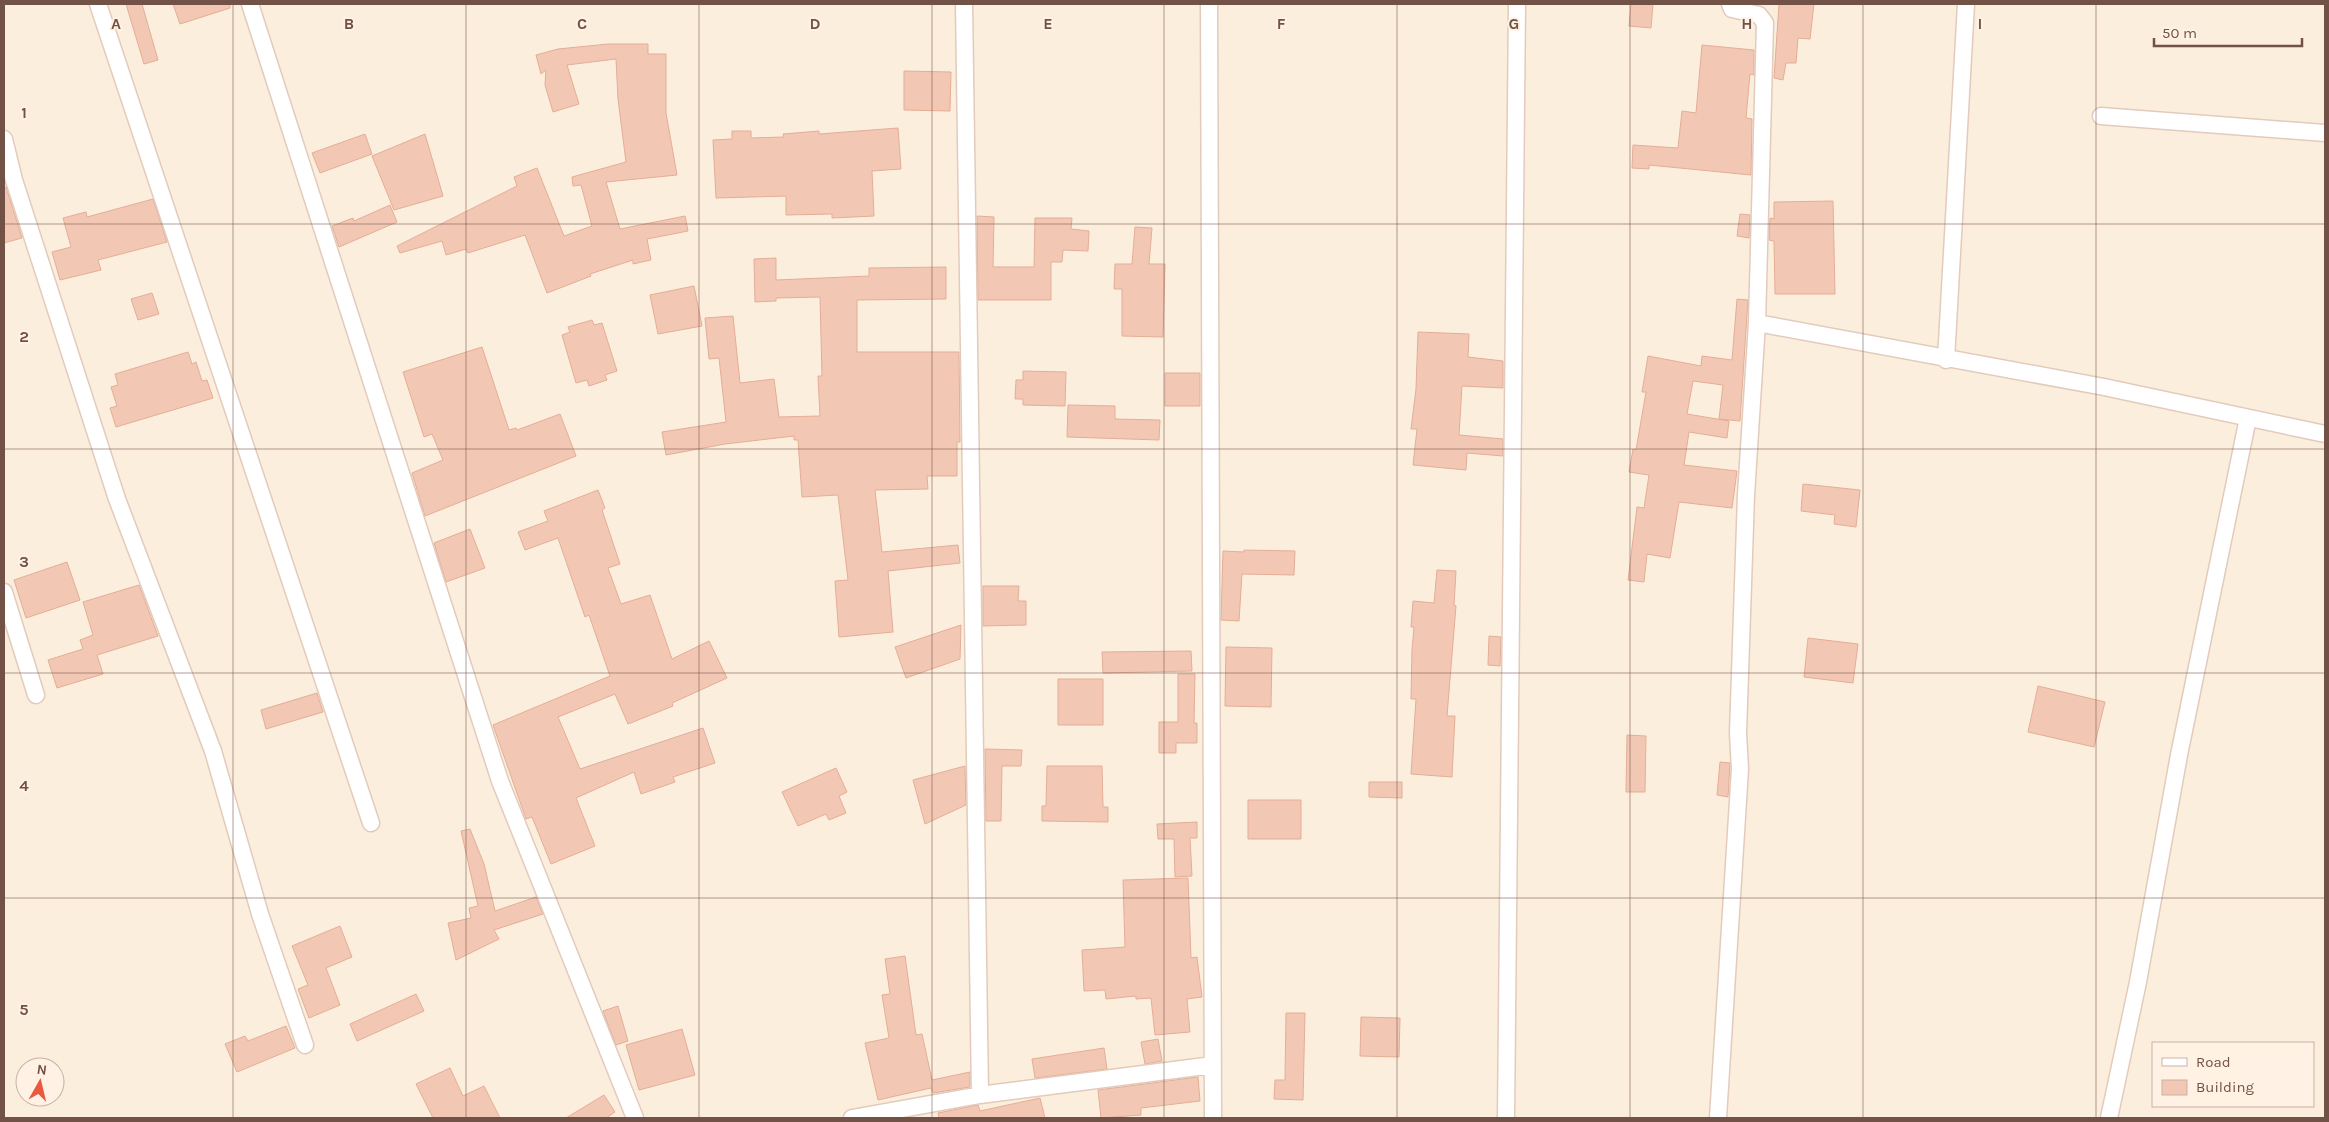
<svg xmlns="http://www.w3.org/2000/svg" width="2329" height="1122" font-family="Karla,sans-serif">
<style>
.building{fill:#f2c8b5;stroke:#e5ad95}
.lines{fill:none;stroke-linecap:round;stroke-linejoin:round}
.street-casing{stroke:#e2cbbd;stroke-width:19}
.street{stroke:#fff;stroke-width:16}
.grid{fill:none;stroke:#725246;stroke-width:1;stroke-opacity:0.55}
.grid-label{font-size:16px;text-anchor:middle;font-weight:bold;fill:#725246;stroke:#fff2e4;stroke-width:4;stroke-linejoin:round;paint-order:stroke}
</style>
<rect width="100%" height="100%" fill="#fceedd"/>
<!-- building -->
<path class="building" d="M126 4H142L158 60 144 64Z
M173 4H230V8L180 24Z
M1631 4H1653L1651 28 1629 26Z
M1779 4H1814L1810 39 1798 38 1796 63H1786L1783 80 1774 78Z
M608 44H648V54H666V113L677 175 606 182 620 229 685 216 688 231 647 239 651 260 633 264V260L590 274 591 276 547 293 525 235 468 253 466 249 446 255 442 241 400 253 397 246 517 186 514 177 537 168 564 236 592 226 581 185 573 186 572 177 626 162 618 99 616 59 567 65 579 104 553 112 545 85 546 70 541 74 536 55 558 49Z
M1702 45 1754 50V75L1750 74 1746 118 1752 119 1751 175 1649 165V169L1632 168 1633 145 1678 148 1682 111 1696 113Z
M904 71 951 72 950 111 904 110Z
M898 128 901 169 872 171 874 216 832 218V214L786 215V196L716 198 713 140 732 139V131H751V138L784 137 783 134 819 131V134Z
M365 134 372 154 320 173 312 153Z
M425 134 443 196 394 210 372 156Z
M6 187 22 238 4 243V188Z
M153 199 167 242 98 260 101 270 60 280 52 252 71 247 63 218 86 212 87 217Z
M1833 201 1835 294H1775L1774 241 1769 240 1770 218 1774 219V202Z
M390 205 397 222 339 247 332 226 353 218 354 221Z
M1740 214 1750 215 1749 238 1737 236Z
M977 216 994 217 993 267H1034L1035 218H1072L1071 229 1089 231 1088 251 1063 250 1062 262H1051V300H978Z
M1135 227 1152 228 1149 264H1165L1163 337 1122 336V289H1114L1115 264H1132Z
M776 258V280L869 276V268L946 267V299L857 300V352H959L960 442H957V476H927L928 489 875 490 882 552 958 545 960 563 888 571 893 632 839 637 835 581 848 580 838 495 802 497 798 440H794V436L725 444 666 455 662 432 726 422 719 358 709 359 705 318 733 316 740 383 774 379 779 417 820 416 818 376H822L820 297 776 298V301L755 302 754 259Z
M694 286 702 326 658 334 650 295Z
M152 293 159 314 138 320 131 299Z
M1737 299 1748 300 1740 421 1719 419 1723 385 1693 381 1687 414 1729 421 1727 438 1689 432 1684 465 1737 471 1732 508 1679 502 1670 558 1647 554 1644 582 1628 580 1637 507 1644 508 1649 475 1629 472 1633 449 1636 450 1646 392H1642L1648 356 1701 366 1702 356 1732 360Z
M592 320 594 325 602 323 617 371 605 375 607 380 589 386 587 380 576 383 562 335 570 332 568 327Z
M1418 332 1469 334 1468 357 1503 361V388L1462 386 1459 435 1503 439V456L1467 453 1466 470 1413 465 1417 429H1411L1416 389Z
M482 347 509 430 516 428 517 430 560 414 576 456 425 516 412 473 443 460 432 434 424 437 403 372Z
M188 352 192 364 196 362 202 381 207 380 213 398 116 427 110 408 117 406 111 387 118 385 115 374Z
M1023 371 1066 372 1065 406 1023 405V399H1015L1016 380H1023Z
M1165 373H1200V406H1165Z
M1068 405 1115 406V419L1160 420 1159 440 1067 437Z
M1803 484 1860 490 1856 527 1834 524 1835 515 1801 511Z
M598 490 605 508 602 510 620 564 608 568 621 604 650 595 672 659 709 641 727 678 672 703 673 706 628 724 615 694 558 717 580 769 703 728 715 763 673 777 675 782 641 794 634 772 576 798 595 846 551 864 532 817 526 819 493 725 610 676 589 615 585 617 558 538 525 550 518 532 548 521 544 511Z
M470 529 485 568 446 582 434 543Z
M1244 550 1295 551 1294 575 1242 574 1239 621 1221 620 1223 551 1244 552Z
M67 562 80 600 26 618 14 580Z
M1437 570 1456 571 1454 605 1456 606 1447 716H1455L1452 777 1411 774 1416 699H1411L1412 650 1414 627H1411L1413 601 1434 603Z
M139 585 158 636 97 655 103 674 57 688 48 660 83 649 80 640 93 635 83 602Z
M983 586H1019L1018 601H1026V625L983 626Z
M961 625 960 659 906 678 895 647Z
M1489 636 1501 637 1500 666 1488 665Z
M1808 638 1858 644 1853 683 1804 677Z
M1226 647 1272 648 1271 707 1225 706Z
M1191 651 1192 671 1103 673 1102 652Z
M1178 674H1195L1194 723H1197V743H1176V753H1159V722H1178Z
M1058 679H1103V725H1058Z
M2038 686 2105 702 2094 747 2028 732Z
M317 693 323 712 266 729 261 710Z
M1627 735 1646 736 1645 792H1626Z
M985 749 1022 750 1021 766H1002L1001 821H986Z
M1720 762 1730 763 1728 797 1717 795Z
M965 766 966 805 925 824 913 780Z
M1047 766H1102L1103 807H1108V822L1042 821V806H1046Z
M836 768 847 792 839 796 846 813 829 820 826 814 798 826 782 792Z
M1369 782H1402V798L1369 797Z
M1248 800H1301V839H1248Z
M1197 822V838H1190L1192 876 1175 877 1174 839H1158L1157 824Z
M470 829 484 864 495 911 536 897 543 914 494 930 499 939 456 960 448 923 471 918 469 908 478 906 461 831Z
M1188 878 1191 958 1197 957 1202 997 1187 999 1190 1032 1155 1035 1151 998 1136 999V996L1106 999 1105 990 1084 991 1082 950 1125 947 1123 880Z
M340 926 352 957 326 968 340 1005 309 1018 298 989 308 985 292 946Z
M905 956 916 1035 922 1034 932 1080 970 1072V1087L933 1093 931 1088 878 1100 865 1043 889 1038 882 995 890 994 885 959Z
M416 994 424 1011 357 1041 350 1024Z
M618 1006 628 1041 616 1045 603 1011Z
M1286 1013H1305L1303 1100 1274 1099 1275 1080H1285Z
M1361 1017 1400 1018 1399 1057 1360 1056Z
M286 1026 295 1048 237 1072 225 1044 245 1036 248 1041Z
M682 1029 695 1075 639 1090 626 1045Z
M1158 1039 1162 1061 1145 1064 1141 1042Z
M1104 1048 1107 1069 1035 1078 1032 1059Z
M450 1068 463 1096 484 1086 500 1118H433L416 1084Z
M1198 1077 1200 1101 1141 1108V1115L1101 1118 1098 1090Z
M604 1095 615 1112 606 1118H566Z
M1040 1098 1045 1118H939L938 1113 978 1105 980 1111Z"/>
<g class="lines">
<defs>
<path id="street" d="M98 4 371 823
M250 4 500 781 635 1118
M964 4 980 1095
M1209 4 1213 1118
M2101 116 2325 133
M4 139 14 180 117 499 213 751 260 914 305 1045
M1757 323 2104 387 2325 434
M1946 360 1966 4
M4 592 36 695
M852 1118 980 1095 1213 1065
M1506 1118 1517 4
M1718 1118 1740 769 1738 733 1746 495 1757 323 1765 23 1759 15 1732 9 1730 4
M2109 1118 2138 982 2179 755 2248 418"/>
</defs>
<!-- street casing -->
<use href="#street" class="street-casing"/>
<!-- street -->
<use href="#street" class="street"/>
</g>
<!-- grid -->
<path class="grid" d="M233 4V1118M466 4V1118M699 4V1118M932 4V1118M1164 4V1118M1397 4V1118M1630 4V1118M1863 4V1118M2096 4V1118M4 224H2325M4 449H2325M4 673H2325M4 898H2325"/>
<g class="grid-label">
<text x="116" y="29">A</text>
<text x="349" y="29">B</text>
<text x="582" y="29">C</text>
<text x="815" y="29">D</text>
<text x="1048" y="29">E</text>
<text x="1281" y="29">F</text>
<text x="1514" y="29">G</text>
<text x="1747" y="29">H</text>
<text x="1980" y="29">I</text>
<text x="24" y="118">1</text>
<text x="24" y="342">2</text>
<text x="24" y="567">3</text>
<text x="24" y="791">4</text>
<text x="24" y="1015">5</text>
</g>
<!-- border -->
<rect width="2329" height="1122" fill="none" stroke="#725246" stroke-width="10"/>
<!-- legend -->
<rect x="2152" y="1042" width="162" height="65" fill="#fff2e4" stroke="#c7b2a5"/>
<rect x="2162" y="1058" width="25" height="8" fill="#ffffff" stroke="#c7b2a5"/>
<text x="2196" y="1067" font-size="15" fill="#725246">Road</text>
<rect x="2162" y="1080" width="25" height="15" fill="#f2c8b5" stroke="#c7b2a5"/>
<text x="2196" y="1092" font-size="15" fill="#725246">Building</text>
<!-- north arrow -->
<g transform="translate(40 1082) rotate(8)"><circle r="24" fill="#fff2e4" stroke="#c7b2a5"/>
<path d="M0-4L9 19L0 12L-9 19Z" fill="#ea583f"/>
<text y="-8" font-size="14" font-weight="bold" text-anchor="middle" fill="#725246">N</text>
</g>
<!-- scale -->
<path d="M2154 38v8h148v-8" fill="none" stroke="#725246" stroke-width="2.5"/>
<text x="2162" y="38" font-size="15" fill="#725246" stroke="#fff2e4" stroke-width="4" paint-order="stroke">50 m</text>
</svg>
